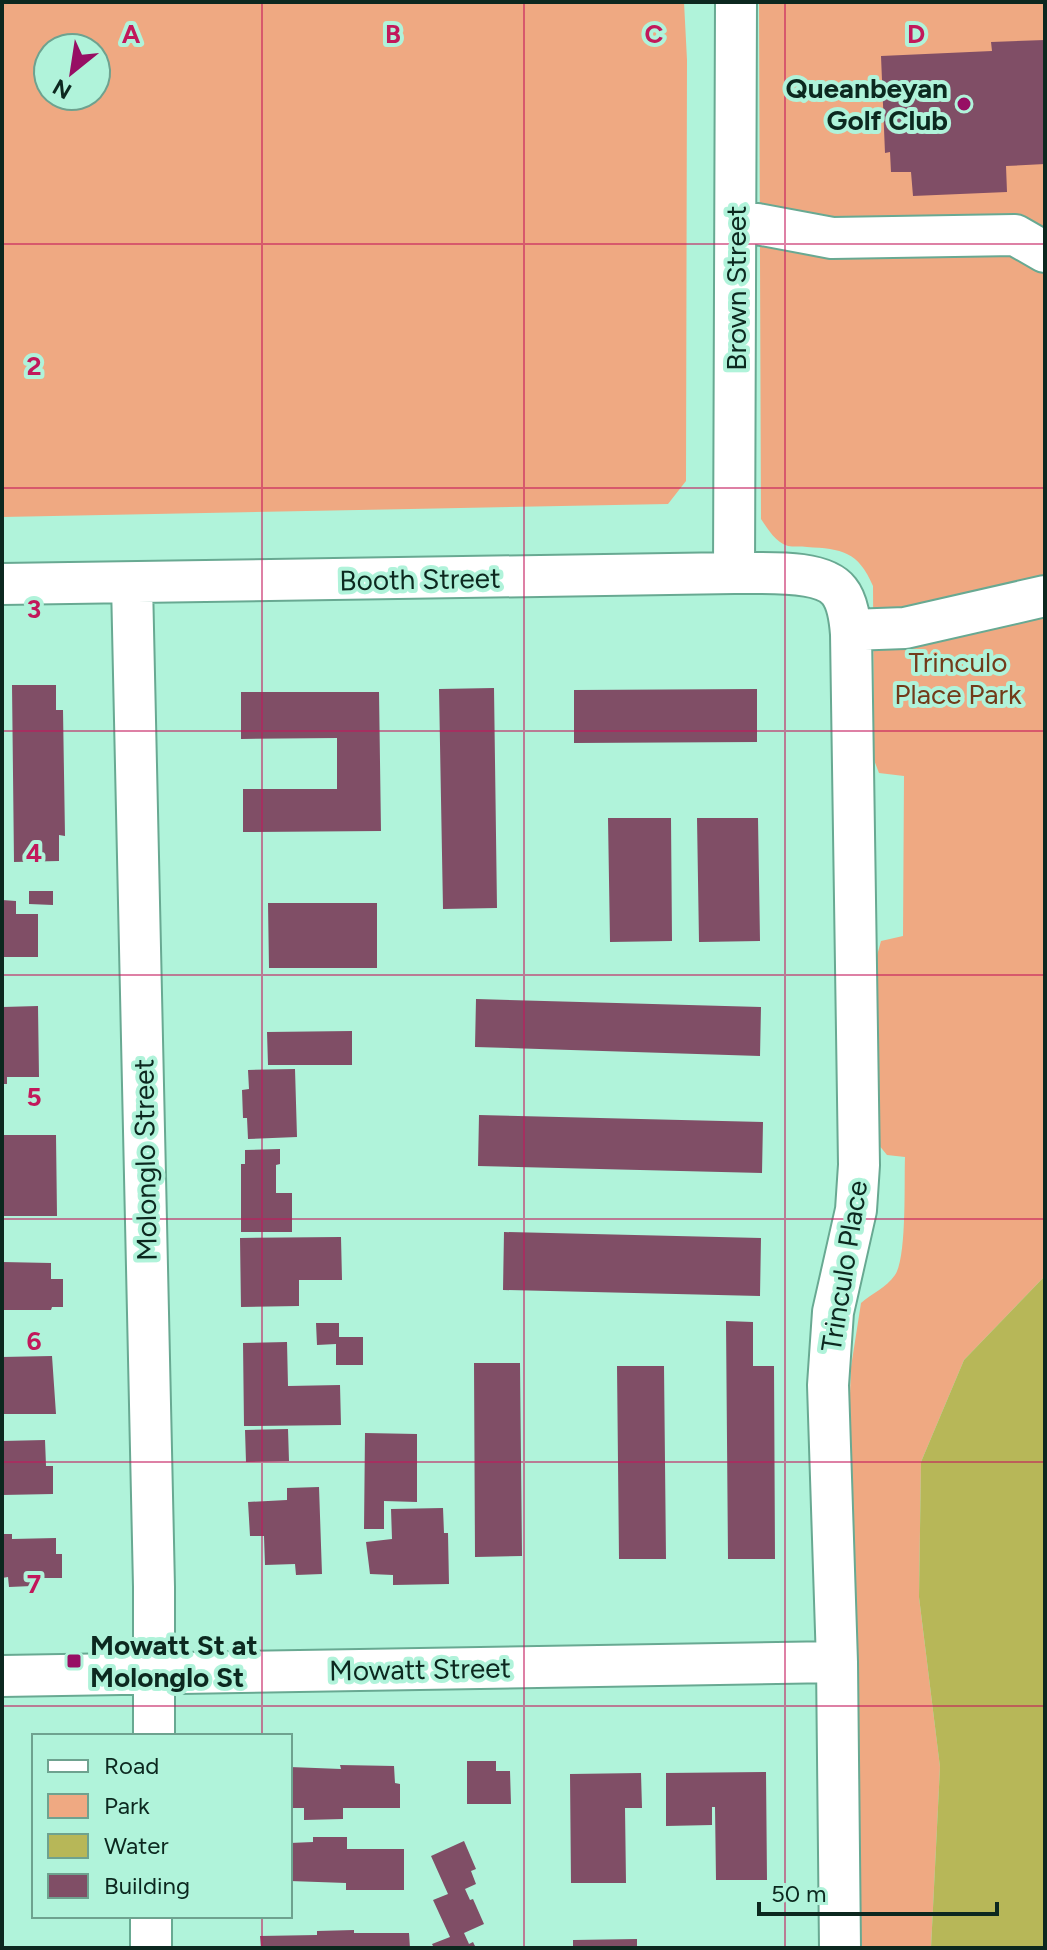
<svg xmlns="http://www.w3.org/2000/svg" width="1047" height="1950" font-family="Figtree,sans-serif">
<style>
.green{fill:#efa982;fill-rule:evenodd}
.water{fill:#b7b758}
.building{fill:#804e66}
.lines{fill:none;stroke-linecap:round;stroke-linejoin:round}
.minor-casing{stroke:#68a992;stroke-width:44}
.minor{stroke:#fff;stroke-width:40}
.grid{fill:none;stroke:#c2185b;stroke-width:2;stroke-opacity:0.55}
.poi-dot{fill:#970e64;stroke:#b0f3da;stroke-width:3}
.labels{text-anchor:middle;stroke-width:8;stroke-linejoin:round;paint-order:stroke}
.poi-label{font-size:28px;font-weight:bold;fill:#0c281f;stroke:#b0f3da;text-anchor:end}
.street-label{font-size:28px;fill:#0c281f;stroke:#b0f3da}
.park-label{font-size:28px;fill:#723b1a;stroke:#b0f3da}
.grid-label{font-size:26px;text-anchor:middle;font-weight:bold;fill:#c2185b;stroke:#b0f3da;stroke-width:8;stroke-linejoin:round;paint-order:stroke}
</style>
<rect width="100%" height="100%" fill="#b0f3da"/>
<!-- green -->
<path class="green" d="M2 2H684L687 60 686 481 668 504 2 517ZM48 48H96V96H48Z
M759 2H1045V1276L964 1360 921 1462 919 1597 940 1767 931 1948H859L846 1499 851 1367 861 1303C872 1293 886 1288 895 1275 907 1258 904 1181 905 1157L887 1155 878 1144 876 959 881 941 903 936 904 776 879 773 874 760 873 586C858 551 842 549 807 547 801 546 793 547 788 546 775 542 768 529 761 519Z"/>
<!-- water -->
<path class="water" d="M1045 1276V1948H931L940 1767 919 1597 921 1462 964 1360Z"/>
<!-- building -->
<path class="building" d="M1045 40V164L1006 166 1007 192 913 196 911 172H891L890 152 885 153 881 56 992 51 991 42Z
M12 685H56V710H63L65 836 59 835V861L14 862Z
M494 688 497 908 443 909 439 689Z
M757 689V742L574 743V690Z
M241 692H379L381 831 243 832V789H337V738L241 739Z
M608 818H671L672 941 610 942Z
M697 818H758L760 941 699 942Z
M29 891H53V905L29 904Z
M2 900 16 901V914H38V957H2Z
M268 903H377V968H269Z
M476 999 761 1007 760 1056 475 1047Z
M38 1006 39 1077H7V1084H2L3 1007Z
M352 1031V1065H268L267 1032Z
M295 1069 297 1137 248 1139 247 1118H243L242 1090 249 1089 248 1070Z
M479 1115 763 1122 762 1173 478 1166Z
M2 1135H56L57 1216H2Z
M280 1149V1164L276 1165V1193H292V1232H241V1164H245V1150Z
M504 1232 761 1238 760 1296 503 1290Z
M341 1237 342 1280H299V1306L241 1307 240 1238Z
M2 1262 51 1263V1279H63V1307H52L51 1310H2Z
M726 1321 753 1322V1366H774L775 1559H728Z
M316 1323H339V1337H363V1365H336V1344L317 1345Z
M287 1342 288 1386 340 1385 341 1425 244 1426 243 1343Z
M52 1356 56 1414H2V1357Z
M474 1363H520L522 1556 475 1557Z
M617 1366H664L666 1559H619Z
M288 1429 289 1461 246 1462 245 1430Z
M365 1433 417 1434V1502L384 1501V1529H364Z
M45 1440 46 1466H53V1494L2 1495V1441Z
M319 1487 322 1574 296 1575 295 1564 265 1565 264 1536H250L248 1502 287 1500V1488Z
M443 1508 444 1533H448L449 1584 393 1585V1575L370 1574 366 1542 392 1539 391 1509Z
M2 1534H12V1539L56 1538V1554H62V1578H32V1586L9 1587 8 1577 2 1578Z
M467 1761H496V1771H510L511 1804H467Z
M340 1765 394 1766 395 1783 400 1784V1808H343V1819L304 1820V1808H290V1767L341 1769Z
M766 1772 767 1880H716L715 1807H712V1825L666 1826V1773Z
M641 1773 642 1808H625L626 1883H571L570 1774Z
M313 1837H347V1849H404V1890H346V1883L290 1881V1843L313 1842Z
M464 1841 476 1869 471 1871 476 1884 465 1889 470 1900 473 1899 484 1924 464 1933 469 1944 473 1942 476 1948H434L432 1944 450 1937 433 1900 448 1894 431 1856Z
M354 1930V1933H409L410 1948H261L260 1936 317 1935V1931Z
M637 1939V1948H573V1940Z"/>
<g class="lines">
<defs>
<path id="minor" d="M737 223 757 224 832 238 1015 235 1045 252
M734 573 736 2
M132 583 154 1587V1736
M2 584 734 573C761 574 821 568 839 591 848 602 850 621 851 634L859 1165 856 1210 833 1312 828 1385 837 1662 840 1948
M851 630 905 628 1045 596
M2 1676 837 1662
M151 1948V1916"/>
</defs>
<!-- minor casing -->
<use href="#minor" class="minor-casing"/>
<!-- minor -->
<use href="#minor" class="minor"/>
</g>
<!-- grid -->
<path class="grid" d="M262 2V1736M524 2V1948M785 2V1948M2 244H1045M2 488H1045M2 731H1045M2 975H1045M2 1219H1045M2 1462H1045M2 1706H1045M262 1916V1948"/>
<!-- markers -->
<g class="poi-dot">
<circle cx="964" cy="104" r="8"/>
<rect x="66" y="1653" width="16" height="16" rx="4"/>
</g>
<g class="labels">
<!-- poi labels -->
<g class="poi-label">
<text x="948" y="98">Queanbeyan<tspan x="948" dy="32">Golf Club</tspan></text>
<text x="90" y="1655" text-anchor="start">Mowatt St at<tspan x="90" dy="32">Molonglo St</tspan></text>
</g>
<!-- street labels -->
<g class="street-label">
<text transform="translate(736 288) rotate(-90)" y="10">Brown Street</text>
<text transform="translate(420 579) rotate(-1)" y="10">Booth Street</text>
<text transform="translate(145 1160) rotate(-91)" y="10">Molonglo Street</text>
<text transform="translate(844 1266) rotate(-81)" y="10">Trinculo Place</text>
<text transform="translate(420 1669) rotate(-1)" y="10">Mowatt Street</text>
</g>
<!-- park labels -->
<g class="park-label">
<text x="958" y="672">Trinculo<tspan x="958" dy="32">Place Park</tspan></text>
</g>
</g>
<g class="grid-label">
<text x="131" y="43">A</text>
<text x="393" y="43">B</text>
<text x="654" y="43">C</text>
<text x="916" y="43">D</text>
<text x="34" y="375">2</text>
<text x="34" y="618">3</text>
<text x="34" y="862">4</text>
<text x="34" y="1106">5</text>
<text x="34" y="1350">6</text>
<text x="34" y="1593">7</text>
</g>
<!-- border -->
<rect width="1047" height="1950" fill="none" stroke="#0c281f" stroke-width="8"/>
<!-- legend -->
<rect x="32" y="1734" width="260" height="184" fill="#b0f3da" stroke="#6ea28f" stroke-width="2"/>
<rect x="48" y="1760" width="40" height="12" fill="#ffffff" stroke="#6ea28f" stroke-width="2"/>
<text x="104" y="1774" font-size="24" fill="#0c281f">Road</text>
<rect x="48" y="1794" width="40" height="24" fill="#efa982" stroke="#6ea28f" stroke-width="2"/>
<text x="104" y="1814" font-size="24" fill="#0c281f">Park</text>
<rect x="48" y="1834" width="40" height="24" fill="#b7b758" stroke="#6ea28f" stroke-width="2"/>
<text x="104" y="1854" font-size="24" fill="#0c281f">Water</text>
<rect x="48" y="1874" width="40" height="24" fill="#804e66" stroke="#6ea28f" stroke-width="2"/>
<text x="104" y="1894" font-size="24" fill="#0c281f">Building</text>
<!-- north arrow -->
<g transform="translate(72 72) rotate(210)"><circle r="38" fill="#b0f3da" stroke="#6ea28f" stroke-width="2"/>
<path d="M0-6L14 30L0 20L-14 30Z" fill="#970e64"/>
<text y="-12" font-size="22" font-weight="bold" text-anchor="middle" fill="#0c281f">N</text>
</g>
<!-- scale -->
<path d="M759 1902v12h238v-12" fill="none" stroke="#0c281f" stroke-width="4"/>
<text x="771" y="1902" font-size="24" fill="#0c281f" stroke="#b0f3da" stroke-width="6" paint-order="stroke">50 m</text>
</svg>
